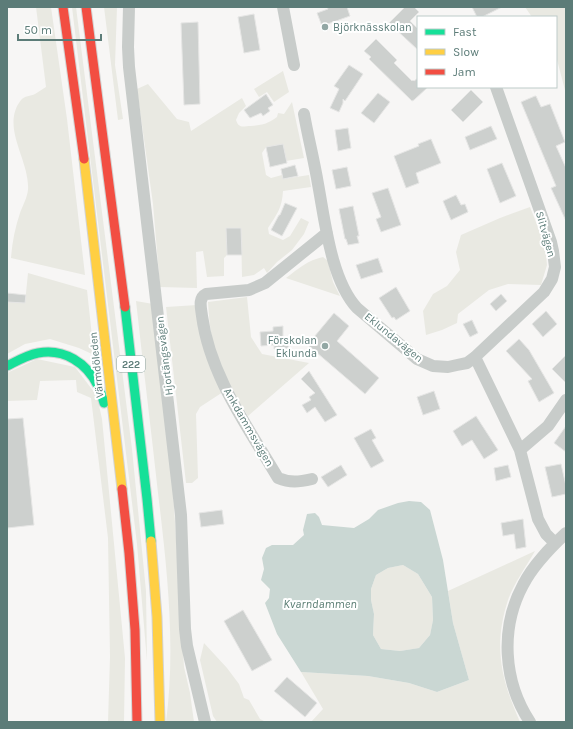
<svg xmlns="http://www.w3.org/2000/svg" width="573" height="729" font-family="Karla,sans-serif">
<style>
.green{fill:#e9e9e2}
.water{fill:#cad7d3;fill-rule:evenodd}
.building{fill:#cdd0ce;stroke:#e6e6e5}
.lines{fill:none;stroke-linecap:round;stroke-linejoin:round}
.fast-casing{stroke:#d2d3d3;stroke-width:11}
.slow-casing{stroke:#d2d3d3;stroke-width:11}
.jam-casing{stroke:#d2d3d3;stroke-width:11}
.street{stroke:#c8ccca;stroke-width:12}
.fast{stroke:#16e098;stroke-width:9}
.slow{stroke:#ffcf43;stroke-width:9}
.jam{stroke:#f24e42;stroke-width:9}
.poi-dot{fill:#92a7a4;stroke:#fff;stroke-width:1.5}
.labels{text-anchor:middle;stroke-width:4;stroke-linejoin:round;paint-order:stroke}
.shield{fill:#fff;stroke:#8da3a0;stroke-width:1}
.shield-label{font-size:10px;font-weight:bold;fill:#5c7c78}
.poi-label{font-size:11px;fill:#5c7c78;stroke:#fff;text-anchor:start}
.street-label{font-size:11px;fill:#5c7c78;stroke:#fff}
.water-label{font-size:12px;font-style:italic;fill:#5a7d73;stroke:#fff}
</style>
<rect width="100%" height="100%" fill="#f7f6f5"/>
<!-- green -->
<path class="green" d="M36 7H51L67 119 85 275 11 258C12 243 15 228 20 213 23 205 27 198 28 190 30 160 0 127 21 100 24 96 31 96 35 94 39 92 42 89 46 87Z
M72 7H76L132 449 146 591 147 661 137 544Z
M104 7H117L115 65 123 119 118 120Z
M525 7H566V94L556 56V17H532Z
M283 71 289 92 274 102 267 92 259 97 254 89Z
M148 84 177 119 189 122 191 131 242 98 246 106 239 113 236 120C239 129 243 126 251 126 263 125 267 124 277 117L278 113 284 114 292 102 304 158 286 161 282 144 266 147 262 153 266 175 271 178 282 175 283 179 309 175 311 187 283 191C282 208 277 214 268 228L269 234 283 240 290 236 301 218 309 222 304 234 292 250 277 262 267 273 264 268 254 275 242 277 241 228H227V255L224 258V276L207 277 203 251 196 252 197 288 160 287 153 204 137 89Z
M530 207 545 245 547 265 541 285 508 284 489 290 458 314 457 323 442 330 426 335 423 311 433 294 447 286 460 270 456 252 461 235 500 218Z
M323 257 328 261 333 282 340 296 286 278C298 269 308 260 323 257Z
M28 273 87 290 94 355 79 348 50 339 25 344 7 354V302L25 303Z
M247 297 251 337 262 354 309 363 248 416C235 395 222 373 215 349 210 334 209 317 208 302Z
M136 301 153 304 173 490 184 667 190 693 194 722H166C176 646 167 568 158 493 151 429 143 365 136 301Z
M197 305 223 392 200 407 196 414 198 478 192 483H186L166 307Z
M37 359 75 367 97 396 102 419 125 658 124 722H108L110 657 108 538 91 398 77 392 76 380 40 381 37 400 7 401V373Z
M535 551C526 567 514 583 508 600 493 646 501 679 520 722H311L323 709 301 672 368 676 409 683 437 692 469 680 453 623 448 591Z
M403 565 418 574 432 597 433 620 430 635 419 648 400 651 381 649 373 635 374 614 371 600V589L376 575 388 568Z
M204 643 227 668 239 684 244 698 249 700 260 719 266 722H217L213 716 200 660Z"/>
<!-- water -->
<path class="water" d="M409 501 421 502 430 510 443 560 453 623 469 680 437 692 409 683 368 676 301 672 277 634 265 603 269 598 270 589 261 580 264 569 262 558 266 548 272 545H293L304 535 303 530 307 514 315 513 319 517 322 525 354 528 369 519 378 510 398 503ZM403 565 418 574 432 597 433 620 430 635 419 648 400 651 381 649 373 635 374 614 371 600V589L376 575 388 568Z"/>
<!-- building -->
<path class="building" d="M327 7H347L350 16 322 26 317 13 328 9Z
M405 7H414L419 12 410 21 418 29V50L389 23Z
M472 7H502L482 17H477Z
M254 14 260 50 244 53 238 17Z
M198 22 200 104 184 105 181 23Z
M376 39 397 60 394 63 412 81 413 80 414 81 418 78V87H428L414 100 412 101 369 59 371 57 364 51Z
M349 65 363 74 345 101 343 99V103L339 112 330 108 339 89 334 86Z
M471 90 483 102 463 122 451 110Z
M378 93 390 102 374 123 361 113Z
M266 94 273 105 268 108 270 111 263 116 261 113 250 118 244 110Z
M535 96H536L541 107 550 104 565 142 556 146 566 168V221L551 188 556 186 521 102Z
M491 126 497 139 470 150 465 137Z
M348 128 351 148 338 151 335 130Z
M431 139 441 163 416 173 419 183 406 188 394 156 419 146 418 144Z
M283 144 287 163 270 167 266 147Z
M502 163 516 196 500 203 487 169Z
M295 165 298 176 283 179 281 169Z
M347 167 351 186 336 189 332 170Z
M388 188 401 225 381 232 376 219 381 217 372 193Z
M456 195 461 205 465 204 468 212 451 220 443 201Z
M285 203 297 208 282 236 271 230 279 215H280Z
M353 206 359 236H357L359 243 348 245 346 239H345L339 209Z
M226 228H241L242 255H227Z
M378 258 383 272 361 279 356 265Z
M396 287 410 311 396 320 394 317 392 318 379 298Z
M7 293 26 295 25 303 7 302Z
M501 294 507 301 496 311 490 304Z
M546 311 557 324 543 337 532 324Z
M334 313 349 326 337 341 379 378 365 394 309 346V343Z
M472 320 478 333 470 337 463 324Z
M283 326V336L281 339 290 348 274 349V345L261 346 260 332 273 331V327Z
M519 339 529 350 554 393 539 402 528 381 532 379 506 351Z
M566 355V383L552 369Z
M309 371 337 415 325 422 315 407 307 413 302 405 311 400 309 397 315 393 301 379Z
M434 391 440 409 423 415 417 397Z
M476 416 498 450 484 459 472 440 462 446 453 431Z
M23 418 34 525 7 528V419Z
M566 426V452L554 443Z
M371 429 376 438 372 440 384 461 371 468 354 438Z
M561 464 566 486V494L552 497 545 467Z
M341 465 347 475 328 487 321 477Z
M508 465 511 477 496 481 494 468Z
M222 510 224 524 201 527 199 513Z
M523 519 526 547 516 549 514 534 503 536 501 523Z
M243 610 272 660 252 671 224 621Z
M287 677 317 703 305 717 274 691Z"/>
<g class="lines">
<defs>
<path id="fast" d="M125 307 147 499 151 541
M7 366C17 361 27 355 38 353 64 348 87 363 98 386 101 391 102 397 104 403"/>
<path id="slow" d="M84 159 122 489
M151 541 157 617 160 722"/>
<path id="jam" d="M63 7 84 159
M86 7 125 307
M122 489 129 553 135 630 137 722"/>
</defs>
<!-- fast casing -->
<use href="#fast" class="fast-casing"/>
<!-- slow casing -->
<use href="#slow" class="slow-casing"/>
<!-- jam casing -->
<use href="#jam" class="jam-casing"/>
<!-- street -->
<path class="street" d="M129 7 128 47 129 67 181 515 185 629 187 646 205 722
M283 7 294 65
M304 114C308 137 314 160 318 184 325 221 331 280 357 308L417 359 433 366 448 367 457 365 467 363 475 357 544 292 552 279 555 267 553 251 551 242 496 87
M475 357 520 450 538 519 546 534 555 543
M520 450 548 426 566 400
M312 479C299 482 290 483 278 478 248 427 210 376 202 316 201 308 198 298 206 294L249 290 265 283 327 233
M530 722C503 681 500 628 523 585 533 565 550 548 566 533"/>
<!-- fast -->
<use href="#fast" class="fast"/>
<!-- slow -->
<use href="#slow" class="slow"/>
<!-- jam -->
<use href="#jam" class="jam"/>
</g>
<!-- markers -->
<g class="poi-dot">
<circle cx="325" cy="27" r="4"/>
<circle cx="325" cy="346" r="4"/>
</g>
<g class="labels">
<!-- shield labels -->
<rect class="shield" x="117" y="356" width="28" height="16" rx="3"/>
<g class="shield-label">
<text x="131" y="368">222</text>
</g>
<!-- poi labels -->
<g class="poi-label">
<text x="333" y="31">Björknässkolan</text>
<text x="317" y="344" text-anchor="end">Förskolan<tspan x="317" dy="13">Eklunda</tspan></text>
</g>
<!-- street labels -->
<g class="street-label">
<text transform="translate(546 234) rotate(74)" y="4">Slitvägen</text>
<text transform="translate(394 337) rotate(39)" y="4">Eklundavägen</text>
<text transform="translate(164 356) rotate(-97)" y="4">Hjortängsvägen</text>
<text transform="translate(96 365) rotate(-96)" y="4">Värmdöleden</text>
<text transform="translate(249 427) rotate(60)" y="4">Ankdammsvägen</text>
</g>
<!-- water labels -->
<g class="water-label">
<text x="320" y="608">Kvarndammen</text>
</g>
</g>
<!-- border -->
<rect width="573" height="729" fill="none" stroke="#5c7c78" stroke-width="16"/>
<!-- legend -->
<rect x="417" y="16" width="140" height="72" fill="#ffffff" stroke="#becbc9"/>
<rect x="425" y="29" width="20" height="6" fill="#16e098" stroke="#becbc9"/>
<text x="453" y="36" font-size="12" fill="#5c7c78">Fast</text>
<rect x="425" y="49" width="20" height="6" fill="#ffcf43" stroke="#becbc9"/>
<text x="453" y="56" font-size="12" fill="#5c7c78">Slow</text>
<rect x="425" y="69" width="20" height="6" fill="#f24e42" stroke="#becbc9"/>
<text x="453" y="76" font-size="12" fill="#5c7c78">Jam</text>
<!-- scale -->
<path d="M18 34v6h83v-6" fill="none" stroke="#5c7c78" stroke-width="2"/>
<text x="24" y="34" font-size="12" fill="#5c7c78" stroke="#ffffff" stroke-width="3" paint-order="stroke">50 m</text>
</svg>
